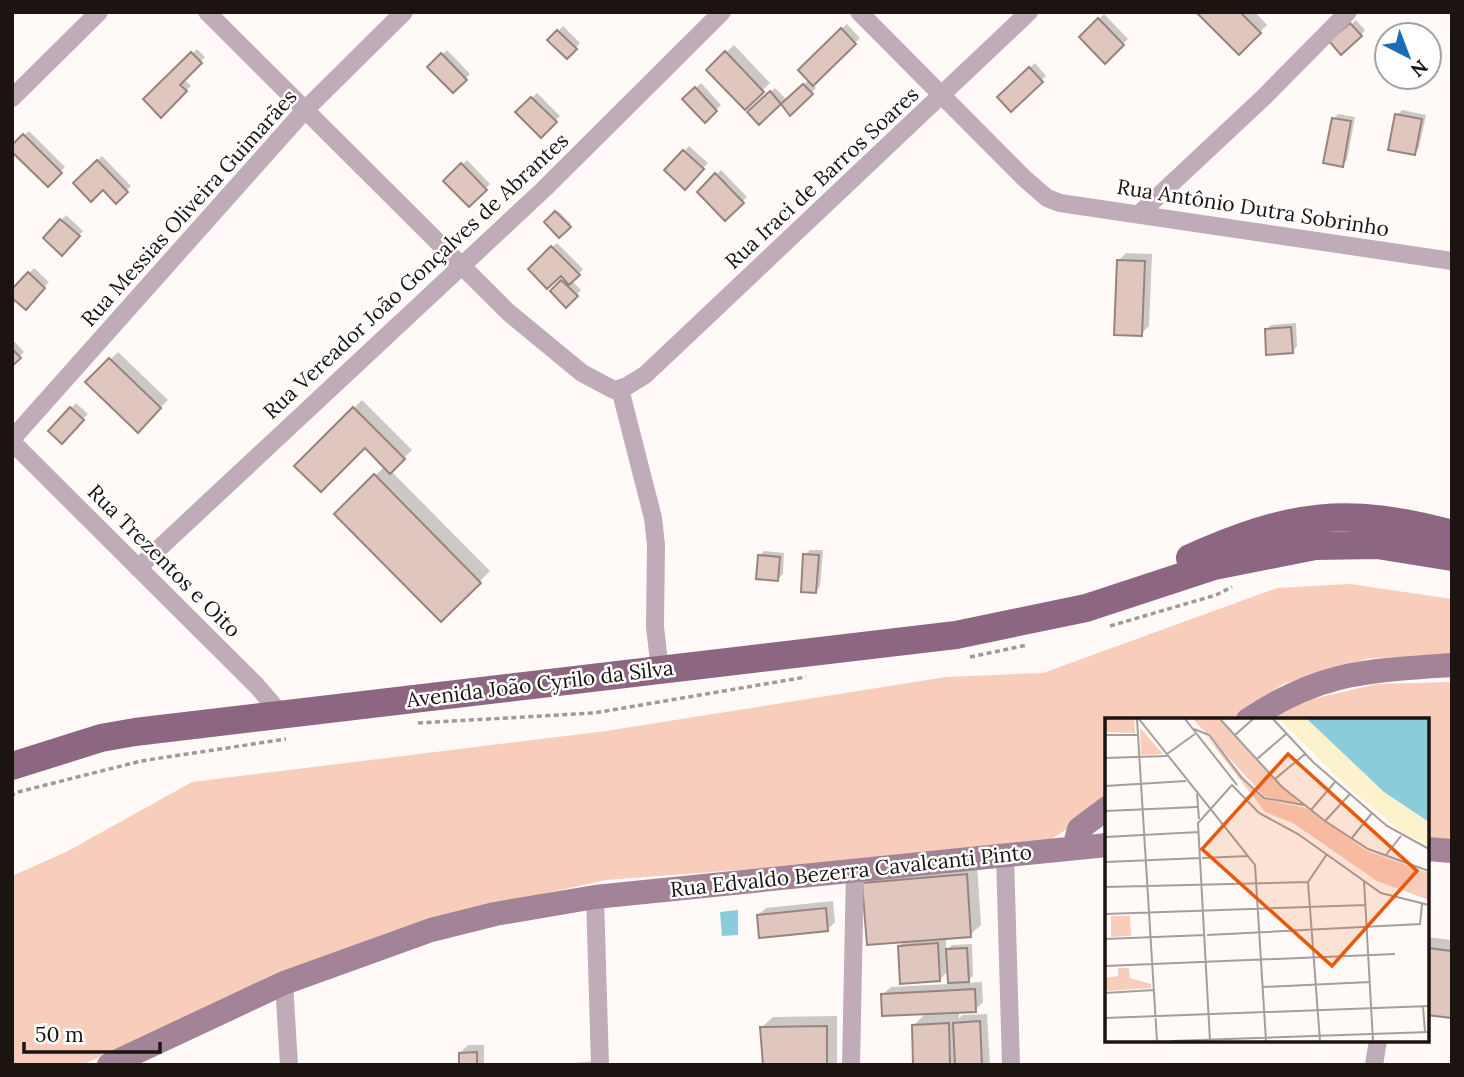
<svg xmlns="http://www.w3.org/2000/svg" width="1464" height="1077" font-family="Lora,serif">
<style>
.green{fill:#f8cdbb}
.water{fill:#8accdc}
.shadow{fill:#0003}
.building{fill:#dfc7c0;stroke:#99837d;stroke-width:2}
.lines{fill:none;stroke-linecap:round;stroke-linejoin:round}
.path{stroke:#a09a97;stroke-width:3.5;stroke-dasharray:5 3.5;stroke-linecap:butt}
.street{stroke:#c0abb9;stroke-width:18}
.secondary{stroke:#a28398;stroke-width:24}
.primary{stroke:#8d6781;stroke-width:28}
.labels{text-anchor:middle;stroke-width:5;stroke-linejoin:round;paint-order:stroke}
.street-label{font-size:21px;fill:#1c1411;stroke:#fff}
.inset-road{fill:none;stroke:#a49e9c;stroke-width:2}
.view{fill:#e8590c;fill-opacity:0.15;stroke:#e8590c;stroke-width:3.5}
.inset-edge{fill:none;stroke:#1c1411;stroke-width:3.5}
</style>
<rect width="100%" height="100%" fill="#fffaf8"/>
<!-- green -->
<path class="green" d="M1350 584 1452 599V657L1370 658 1283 684 1233 720H1107V804L1048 841 964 853 606 880 428 919 318 959 82 1065H12V876L66 852 192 782 606 731 946 677 1043 673 1277 588Z
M1452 682V845L1427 842V720H1273L1295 703 1377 684Z"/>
<!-- water -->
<path class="water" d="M738 910V935L722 936 720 912Z"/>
<!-- shadow -->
<path class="shadow" d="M1199 12H1255L1267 25 1239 53Z
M1104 14 1128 39 1105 61 1081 37Z
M1356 20 1365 30 1361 35 1337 37Z
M847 24 860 38 813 84 816 88 790 113 781 102 759 122 749 112 775 88 787 100 810 79 800 70Z
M563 26 580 43 567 57 550 40Z
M734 45 770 83 745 108 708 70Z
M197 49 205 57 184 79 191 86 161 115 145 99Z
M447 50 470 74 453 91 430 67Z
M1035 63 1046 76 1011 109 1000 97Z
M701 83 721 105 705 120 684 99Z
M537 93 560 116 541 135 518 112Z
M1402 110 1426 115 1419 148 1414 153 1397 115Z
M1338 114 1355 117 1347 160 1342 165 1334 119Z
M29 131 65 167 48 185 12 147Z
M689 146 708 163 685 187 666 170Z
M102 156 131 186 116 201 103 188 75 183Z
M467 160 490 184 469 205 446 181Z
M721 170 747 197 725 218 699 192Z
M558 211 571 224 559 236 546 222Z
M66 215 83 231 62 253 45 238Z
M557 243 583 269 572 281 581 290 566 305 552 291 565 278 561 274 530 269Z
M1126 253 1152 254 1149 326 1141 334 1118 261Z
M34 268 49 282 26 307 12 291Z
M1296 323 1297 346 1293 351 1266 330 1271 325Z
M12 339 24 352 12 364Z
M118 352 168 400 138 430 88 382Z
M362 400 412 450 391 471 490 571 441 620 336 514 385 466 365 446 297 466Z
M76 403 88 414 62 441 50 431Z
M810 550H823L820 586 816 591 805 555Z
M764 551 784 553 783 574 778 579 759 556Z
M977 865 981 925 970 935 946 937V951L952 945 972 944 973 976 965 983 982 982 983 1002 975 1010 959 1011V1019L962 1015 987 1014 990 1065H915L914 1025 927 1012 883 994 891 987 949 984V970L940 979 900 946 906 940 864 883 875 873Z
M833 901 835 922 827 930 758 915 766 908Z
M1427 937 1452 940V1016L1427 1013Z
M837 1016V1065H765L762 1027 773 1017Z
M468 1045H484V1065H460V1053Z
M595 1061V1065H550Z"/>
<!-- building -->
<path class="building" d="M1196 12H1240L1261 33 1239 55Z
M1098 18 1124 45 1105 64 1079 37Z
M1350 23 1362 36 1341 55 1329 41Z
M841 28 856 44 813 86 798 70Z
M557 30 577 49 567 59 547 40Z
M725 51 764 92 745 110 706 70Z
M191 52 202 63 180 85 187 91 161 118 143 99Z
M441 53 467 80 453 93 427 67Z
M1029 67 1043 82 1011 112 997 97Z
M803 84 813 94 790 116 781 104Z
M695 87 717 111 705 123 682 99Z
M770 91 781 104 759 125 747 112Z
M531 97 557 122 541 138 515 112Z
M1395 114 1422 119 1415 155 1388 150Z
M1332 118 1351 121 1343 167 1323 163Z
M23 134 62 173 48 187 12 152V145Z
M683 150 704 169 685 190 664 170Z
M97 160 128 192 116 204 103 190 91 202 73 183Z
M461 163 487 190 469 207 443 181Z
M715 173 744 203 725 221 697 192Z
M555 211 571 227 559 238 544 222Z
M60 219 80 236 62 256 43 238Z
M551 246 580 275 569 285 561 276 547 289 528 269Z
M1117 260 1145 261 1142 336 1114 335Z
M28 272 45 288 26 310 12 298V289Z
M561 280 578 296 566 308 550 291Z
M1291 327 1293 353 1266 355 1265 329Z
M12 349 21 358 12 366Z
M109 358 161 408 138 433 85 382Z
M70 407 84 420 62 444 48 431Z
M353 407 405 459 390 474 365 448 321 492 294 466Z
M374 474 481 583 441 622 334 514Z
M803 554 819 555 816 593 801 592Z
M758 555 780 557 778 581 756 579Z
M967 874 971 937 867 945 862 883Z
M826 908 828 931 759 938 757 915Z
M938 943 940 981 900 984 898 946Z
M967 948 969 982 948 983 946 949Z
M1427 948 1452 951V1018L1427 1015Z
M975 989 976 1012 882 1016 881 994Z
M980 1021 982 1065H955L953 1023Z
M949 1023 950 1065H913L912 1025Z
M827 1026V1065H763L760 1027Z
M477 1052V1065H459V1053Z"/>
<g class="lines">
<!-- path -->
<path class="path" d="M1110 626 1216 595 1232 587
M970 657 1027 645
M418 723 594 713 806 677
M12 797 14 793 141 761 286 739"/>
<!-- street -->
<path class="street" d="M207 12 508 312 582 373 614 390 627 386 645 375 1029 12
M859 12 1024 178 1047 198 1060 203 1452 261
M12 98 99 12
M1139 214 1263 98 1348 12
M620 389 653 518 656 545 655 627 660 670
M12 439 304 111 404 12
M12 442 257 686 281 714
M138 568 544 189 722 12
M1005 856 1011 1065
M595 897 600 1065
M284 983 289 1065
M851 1065 855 869
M1374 1065 1378 1040"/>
<!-- secondary -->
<path class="secondary" d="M1248 720C1321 671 1367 671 1452 665
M1074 848 1079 829 1107 808
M1427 849 1452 851
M109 1065 284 983 431 930 495 914 595 897 1107 845"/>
<!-- primary -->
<path class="primary" d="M1190 558C1289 514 1346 505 1452 534
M12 766 101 738 135 732 956 635 1086 608 1214 566 1315 546 1377 545 1452 557"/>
</g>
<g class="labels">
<!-- street labels -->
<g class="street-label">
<text transform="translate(822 178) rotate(-43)" y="7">Rua Iraci de Barros Soares</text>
<text transform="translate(189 208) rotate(-48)" y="7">Rua Messias Oliveira Guimarães</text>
<text transform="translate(1253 208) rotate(9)" y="7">Rua Antônio Dutra Sobrinho</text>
<text transform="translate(416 276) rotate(-43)" y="7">Rua Vereador João Gonçalves de Abrantes</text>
<text transform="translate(164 561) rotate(45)" y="7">Rua Trezentos e Oito</text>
<text transform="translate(540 684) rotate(-7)" y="7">Avenida João Cyrilo da Silva</text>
<text transform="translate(851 871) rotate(-6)" y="7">Rua Edvaldo Bezerra Cavalcanti Pinto</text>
</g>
</g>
<!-- overview -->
<g transform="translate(1105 718)">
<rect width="324" height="324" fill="#fffaf8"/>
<path d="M0 1H29L30 15 0 14ZM88 1H114L197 88 159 78ZM35 10 58 36 36 37ZM99 15 158 81 201 90 262 133 324 155V182L272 163 188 105 160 94ZM6 198H25L26 218 6 219ZM13 250H24L25 260 46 266V270L0 273V260L13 258Z" fill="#f8cdbb"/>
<path d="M174 1H202L279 74 324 104V127L298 115 247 73Z" fill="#fcf2cc"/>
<path d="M202 1H324V104L279 74Z" fill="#8accdc"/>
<path class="inset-road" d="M32 1 52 323M34 1 150 147 161 323M80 1 132 67M115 1 177 69 220 103 263 131 324 153M168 1 208 44 282 108 324 131M89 11 104 17 137 60 159 80 199 87M0 17H32M130 17 148 1M62 36 90 16M0 40 62 38M152 41 181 16M170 61 200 36M0 68 81 63M92 76 94 101M206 92 230 64M0 93 92 89M220 103 245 76M0 119 94 114M246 121 267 95M280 138 296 118M97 140 143 138M0 144 95 140M259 163 268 323M203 164 222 136M0 169 203 164 215 323M0 196 260 187M102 217 315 206 317 186M0 221 100 217M0 248 290 236M158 269 265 264M0 275 49 272M318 288 320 314M0 300 324 288M66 323 324 314M105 323 93 105 127 67 154 95 193 116 276 175 324 187"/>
<path class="view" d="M183 36 312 153 227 248 97 131Z"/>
<rect width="324" height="324" class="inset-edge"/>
</g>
<!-- border -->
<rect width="1464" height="1077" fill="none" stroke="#1c1411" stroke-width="28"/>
<!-- north arrow -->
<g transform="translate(1408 56) rotate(138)"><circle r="33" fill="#ffffff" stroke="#a4a1a0" stroke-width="2"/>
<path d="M0-5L12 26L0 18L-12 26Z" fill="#1a6cba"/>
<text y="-10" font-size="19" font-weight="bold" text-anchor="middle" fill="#1c1411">N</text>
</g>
<!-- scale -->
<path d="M24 1042v10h136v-10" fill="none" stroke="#1c1411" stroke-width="3.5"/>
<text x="35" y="1042" font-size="21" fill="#1c1411" stroke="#ffffff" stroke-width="5" paint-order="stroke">50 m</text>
</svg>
